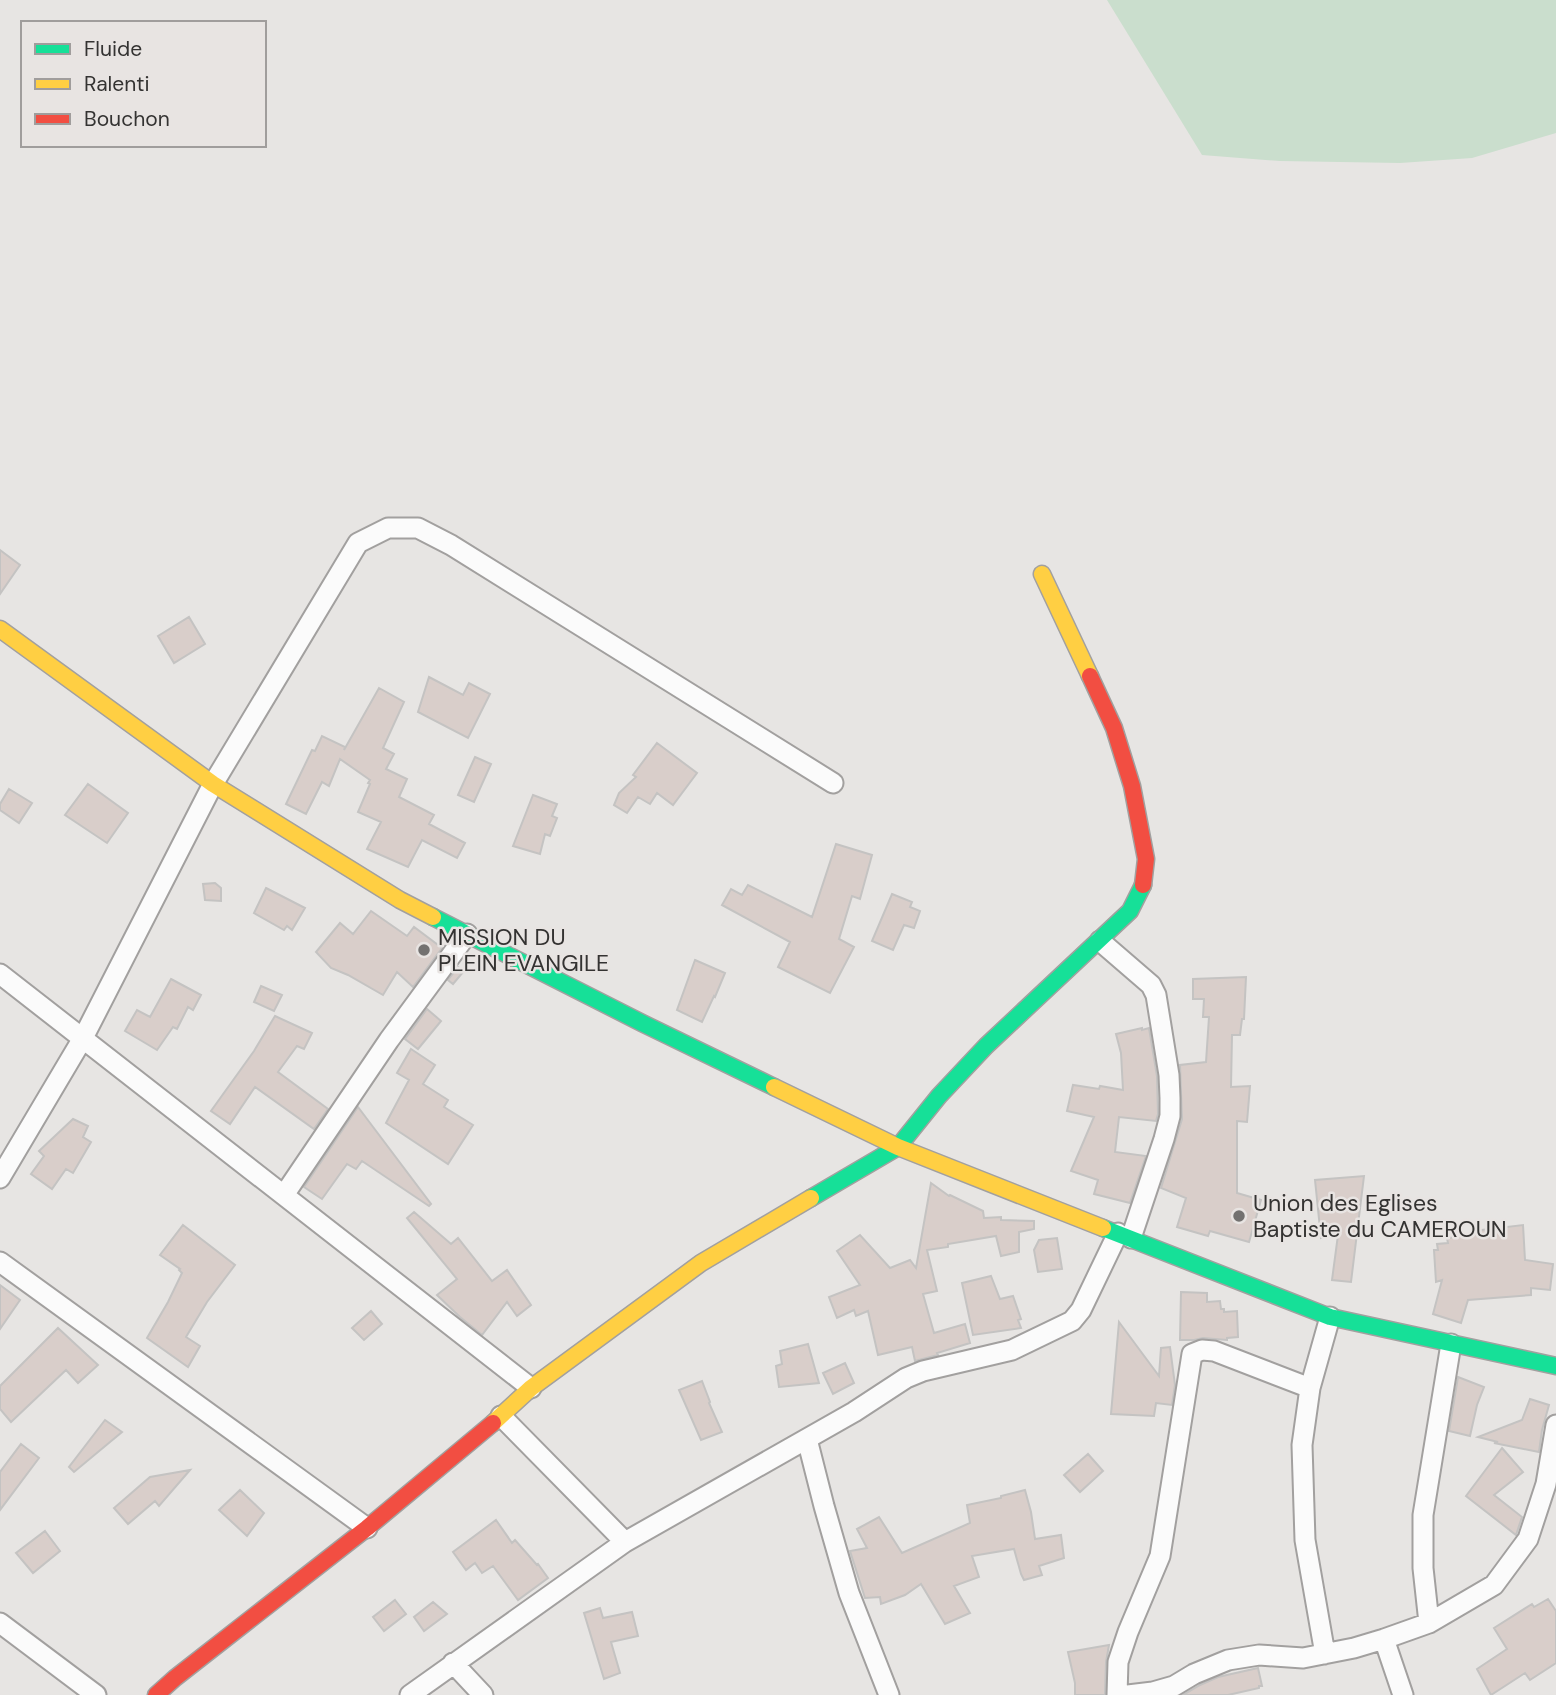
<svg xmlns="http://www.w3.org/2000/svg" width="1556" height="1695" font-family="'DM Sans',sans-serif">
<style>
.green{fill:#cadecd}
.building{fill:#d9ceca;stroke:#c4c3c2;stroke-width:2}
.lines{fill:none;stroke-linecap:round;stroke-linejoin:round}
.street-casing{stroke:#a2a09f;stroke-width:23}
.fast-casing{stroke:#a2a09f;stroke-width:19}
.slow-casing{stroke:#a2a09f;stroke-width:19}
.jam-casing{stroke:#a2a09f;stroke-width:19}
.street{stroke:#fbfbfb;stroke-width:19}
.fast{stroke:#16e098;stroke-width:16}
.slow{stroke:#ffcf43;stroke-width:16}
.jam{stroke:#f24e42;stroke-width:16}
.poi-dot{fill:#737170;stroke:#e8e4e2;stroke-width:2.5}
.labels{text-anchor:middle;stroke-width:5;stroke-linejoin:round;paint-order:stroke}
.poi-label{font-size:23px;fill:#343332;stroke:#e8e4e2;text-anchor:start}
</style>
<rect width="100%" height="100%" fill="#e7e5e3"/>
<!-- green -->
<path class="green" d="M1107 0H1556V133L1472 158 1400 163 1280 161 1202 155Z"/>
<!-- building -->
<path class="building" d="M0 550 20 565 0 594Z
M189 617 205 644 174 663 158 636Z
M429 677 463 695 469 683 490 694 468 738 418 712Z
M379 688 404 702 383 748 394 754 386 769 407 779 399 797 434 815 429 824 465 843 457 858 422 840 408 867 367 849 381 822 358 812 370 784 368 783 370 780 340 759 329 786 322 782 306 814 286 804 312 750 315 751 322 736 345 747 344 750Z
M657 743 697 773 673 805 657 793 650 804 638 797 627 813 614 805 619 793 636 777 633 775Z
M475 757 491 764 474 802 458 795Z
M88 784 128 813 107 843 65 815Z
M9 789 32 803 19 823 0 810V804Z
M533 795 557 804 552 816 557 818 550 836 545 834 540 854 513 846Z
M836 844 872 855 860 899 852 896 839 939 854 947 830 993 778 967 790 942 722 905 731 889 742 895 748 885 812 917Z
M215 883 221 888V901L205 900 203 884Z
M266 888 305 908 292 930 287 926 284 930 254 913Z
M892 894 912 902 910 907 920 911 914 928 904 925 893 950 872 941Z
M371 911 407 936 414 927 442 948 413 987 397 972 383 995 348 975 331 968 316 952 340 923 353 934Z
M695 960 725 973 715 997 714 996 702 1022 677 1010Z
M458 967 464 971 453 984 448 980Z
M1246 977 1244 1019H1242L1240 1035H1232L1231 1087 1250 1086 1247 1122 1237 1121V1193L1261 1200 1249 1242 1210 1231 1208 1236 1177 1227 1186 1198 1161 1188 1182 1119 1180 1065 1206 1062 1209 1017H1203L1204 999H1193V979Z
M171 979 201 995 193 1010 188 1007 177 1029 173 1027 157 1050 125 1031 137 1010 150 1017Z
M261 986 282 995 274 1011 254 1002Z
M427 1009 441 1021 418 1049 405 1039Z
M275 1016 312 1033 304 1049 297 1046 278 1072 328 1109 314 1129 255 1087 230 1124 211 1111 254 1051Z
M1142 1028V1030L1149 1028 1157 1076 1158 1114 1156 1121 1119 1117 1115 1152 1146 1156 1130 1203 1094 1194 1098 1180 1071 1171 1094 1117 1067 1111 1073 1085 1099 1089 1100 1086 1123 1090 1121 1053 1116 1034Z
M411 1049 435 1065 423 1084 448 1100 444 1107 473 1125 448 1164 386 1123 409 1080 397 1073Z
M358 1107 431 1204 429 1206 362 1161 356 1169 347 1164 322 1199 304 1187Z
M73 1119 88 1126 83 1137 91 1142 73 1173 66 1169 52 1189 31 1174 44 1156 39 1151Z
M1364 1176 1351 1282 1332 1280 1338 1235 1321 1238 1315 1180Z
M931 1183 949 1196 950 1195 983 1211 984 1218 1001 1217V1220L1034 1221V1229L1019 1232V1252L1001 1256 996 1236 948 1244V1247L927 1250 937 1291 923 1294 934 1333 965 1324 970 1343 937 1353 938 1355 915 1361 912 1347 878 1355 868 1311 856 1316 854 1310 837 1318 829 1297 860 1285 837 1251 860 1235 890 1268 910 1260 916 1268Z
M414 1212 451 1244 458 1238 492 1281 507 1270 531 1305 517 1316 507 1302 482 1335 460 1317 437 1295 457 1279 407 1218Z
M183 1225 235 1265 207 1302 186 1337 200 1346 188 1367 147 1338 168 1302 182 1273 179 1270 180 1269 160 1255Z
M1523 1225 1525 1260 1553 1264 1550 1290 1531 1288V1295L1468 1300 1461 1323 1433 1314 1442 1280 1436 1282 1434 1250H1438L1437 1244 1448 1243 1447 1238 1473 1235 1472 1231Z
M1057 1238 1062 1269 1038 1272 1034 1250 1039 1240Z
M991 1276 1000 1299 1013 1296 1021 1319 1018 1320 1021 1328 973 1335 962 1283Z
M0 1285 20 1300 0 1329Z
M1181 1292 1207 1293V1302L1220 1301 1221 1309H1224V1312L1237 1311 1238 1337 1227 1338V1340L1203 1338 1194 1340H1180Z
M371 1311 382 1324 364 1340 352 1328Z
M1119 1322 1159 1376 1161 1348 1170 1347 1175 1385 1172 1405 1156 1403 1154 1416 1111 1414Z
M58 1328 98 1365 78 1383 66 1370 11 1422 0 1409V1386Z
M808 1344 819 1383 779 1387 776 1366 782 1364 780 1351Z
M845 1363 854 1383 833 1394 823 1373Z
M1458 1377 1484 1387 1477 1405 1470 1436 1449 1431Z
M702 1381 710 1402 709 1403 722 1432 701 1440 679 1390Z
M1530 1399 1549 1405 1542 1430 1539 1452 1494 1443 1498 1442 1478 1437 1522 1420Z
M105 1420 122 1432 74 1472 69 1467Z
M21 1444 39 1458 0 1510V1472Z
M1502 1448 1523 1472 1494 1495 1522 1517 1516 1535 1466 1496Z
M1088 1454 1103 1471 1080 1492 1064 1475Z
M190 1470 159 1506 155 1501 128 1524 114 1508 150 1477Z
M240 1490 264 1513 247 1536 219 1510Z
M1025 1490 1031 1512 1035 1539 1061 1535 1064 1558 1039 1566 1042 1575 1024 1580 1021 1574 1014 1549 972 1556 979 1577 954 1586 970 1613 945 1624 921 1584 905 1595 881 1604 880 1597 865 1598 850 1551 867 1548 857 1529 879 1517 902 1553 970 1523 967 1505 1001 1498V1496Z
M496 1520 512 1543 515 1540 537 1565 538 1564 548 1578 518 1600 493 1566 482 1573 475 1563 466 1570 453 1552Z
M45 1531 60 1551 33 1573 16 1553Z
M1548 1599 1556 1611V1663L1530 1680 1525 1673 1491 1695 1477 1669 1507 1649 1494 1628 1532 1604 1534 1607Z
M395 1600 406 1614 384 1631 373 1617Z
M433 1602 447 1614 424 1631 414 1617Z
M600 1608 603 1618 632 1612 638 1636 611 1642 620 1673 604 1679 584 1613Z
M1109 1645 1106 1662 1105 1695H1075V1683L1068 1652Z
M1258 1668 1262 1686H1259V1688L1228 1695H1183L1200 1685 1218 1677Z"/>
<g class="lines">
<defs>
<path id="street" d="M1100 941 1151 985 1156 995 1169 1075 1170 1098V1116L1164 1139 1131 1238
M0 974 531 1388
M0 1178 83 1038 213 784 358 543 388 528H418L451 545 833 783
M284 1195 389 1040 467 934
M0 1262 367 1528
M501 1416 625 1542
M807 1439 824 1506 849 1593 889 1695
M0 1623 96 1695
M1429 1623 1423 1568V1515L1451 1344
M1384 1639 1403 1695
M1325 1654 1305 1540 1302 1445 1310 1388 1330 1317
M453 1663 483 1695
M410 1695 625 1542 854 1412 906 1378 923 1371 1012 1350 1072 1321 1081 1310 1118 1233
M1117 1695 1118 1662 1128 1632 1160 1556 1192 1354 1202 1350 1214 1351 1310 1388
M1128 1695 1153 1692 1174 1686 1194 1674 1228 1660 1259 1655 1303 1658 1354 1648 1384 1639 1429 1623 1494 1585 1528 1539 1546 1484 1556 1425"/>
<path id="fast" d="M433 917 642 1023 774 1087
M811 1198 898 1147 939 1096 986 1046 1130 911 1143 885
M1103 1228 1330 1317 1556 1366"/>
<path id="slow" d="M1042 574 1090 676
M0 629 213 784 400 900 433 917
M774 1087 898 1147 1103 1228
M493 1423 531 1388 701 1263 811 1198"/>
<path id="jam" d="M1090 676 1114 728 1132 786 1146 859 1143 885
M156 1695 175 1678 367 1528 493 1423"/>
</defs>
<!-- street casing -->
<use href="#street" class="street-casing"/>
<!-- fast casing -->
<use href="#fast" class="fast-casing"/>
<!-- slow casing -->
<use href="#slow" class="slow-casing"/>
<!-- jam casing -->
<use href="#jam" class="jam-casing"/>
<!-- street -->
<use href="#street" class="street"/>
<!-- fast -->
<use href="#fast" class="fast"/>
<!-- slow -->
<use href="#slow" class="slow"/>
<!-- jam -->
<use href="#jam" class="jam"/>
</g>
<!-- markers -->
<g class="poi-dot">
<circle cx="424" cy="950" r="7"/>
<circle cx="1239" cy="1216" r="7"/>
</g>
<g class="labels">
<!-- poi labels -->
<g class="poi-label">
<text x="438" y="945">MISSION DU<tspan x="438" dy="26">PLEIN EVANGILE</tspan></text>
<text x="1253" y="1211">Union des Eglises<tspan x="1253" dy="26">Baptiste du CAMEROUN</tspan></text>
</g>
</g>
<!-- legend -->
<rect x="21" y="21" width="245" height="126" fill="#e8e4e2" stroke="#a09d9c" stroke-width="2"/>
<rect x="35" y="44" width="35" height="10" fill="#16e098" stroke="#a09d9c" stroke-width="2"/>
<text x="84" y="56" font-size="21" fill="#343332">Fluide</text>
<rect x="35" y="79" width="35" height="10" fill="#ffcf43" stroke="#a09d9c" stroke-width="2"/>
<text x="84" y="91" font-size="21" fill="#343332">Ralenti</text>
<rect x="35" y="114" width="35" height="10" fill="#f24e42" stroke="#a09d9c" stroke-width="2"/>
<text x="84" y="126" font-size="21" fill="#343332">Bouchon</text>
</svg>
